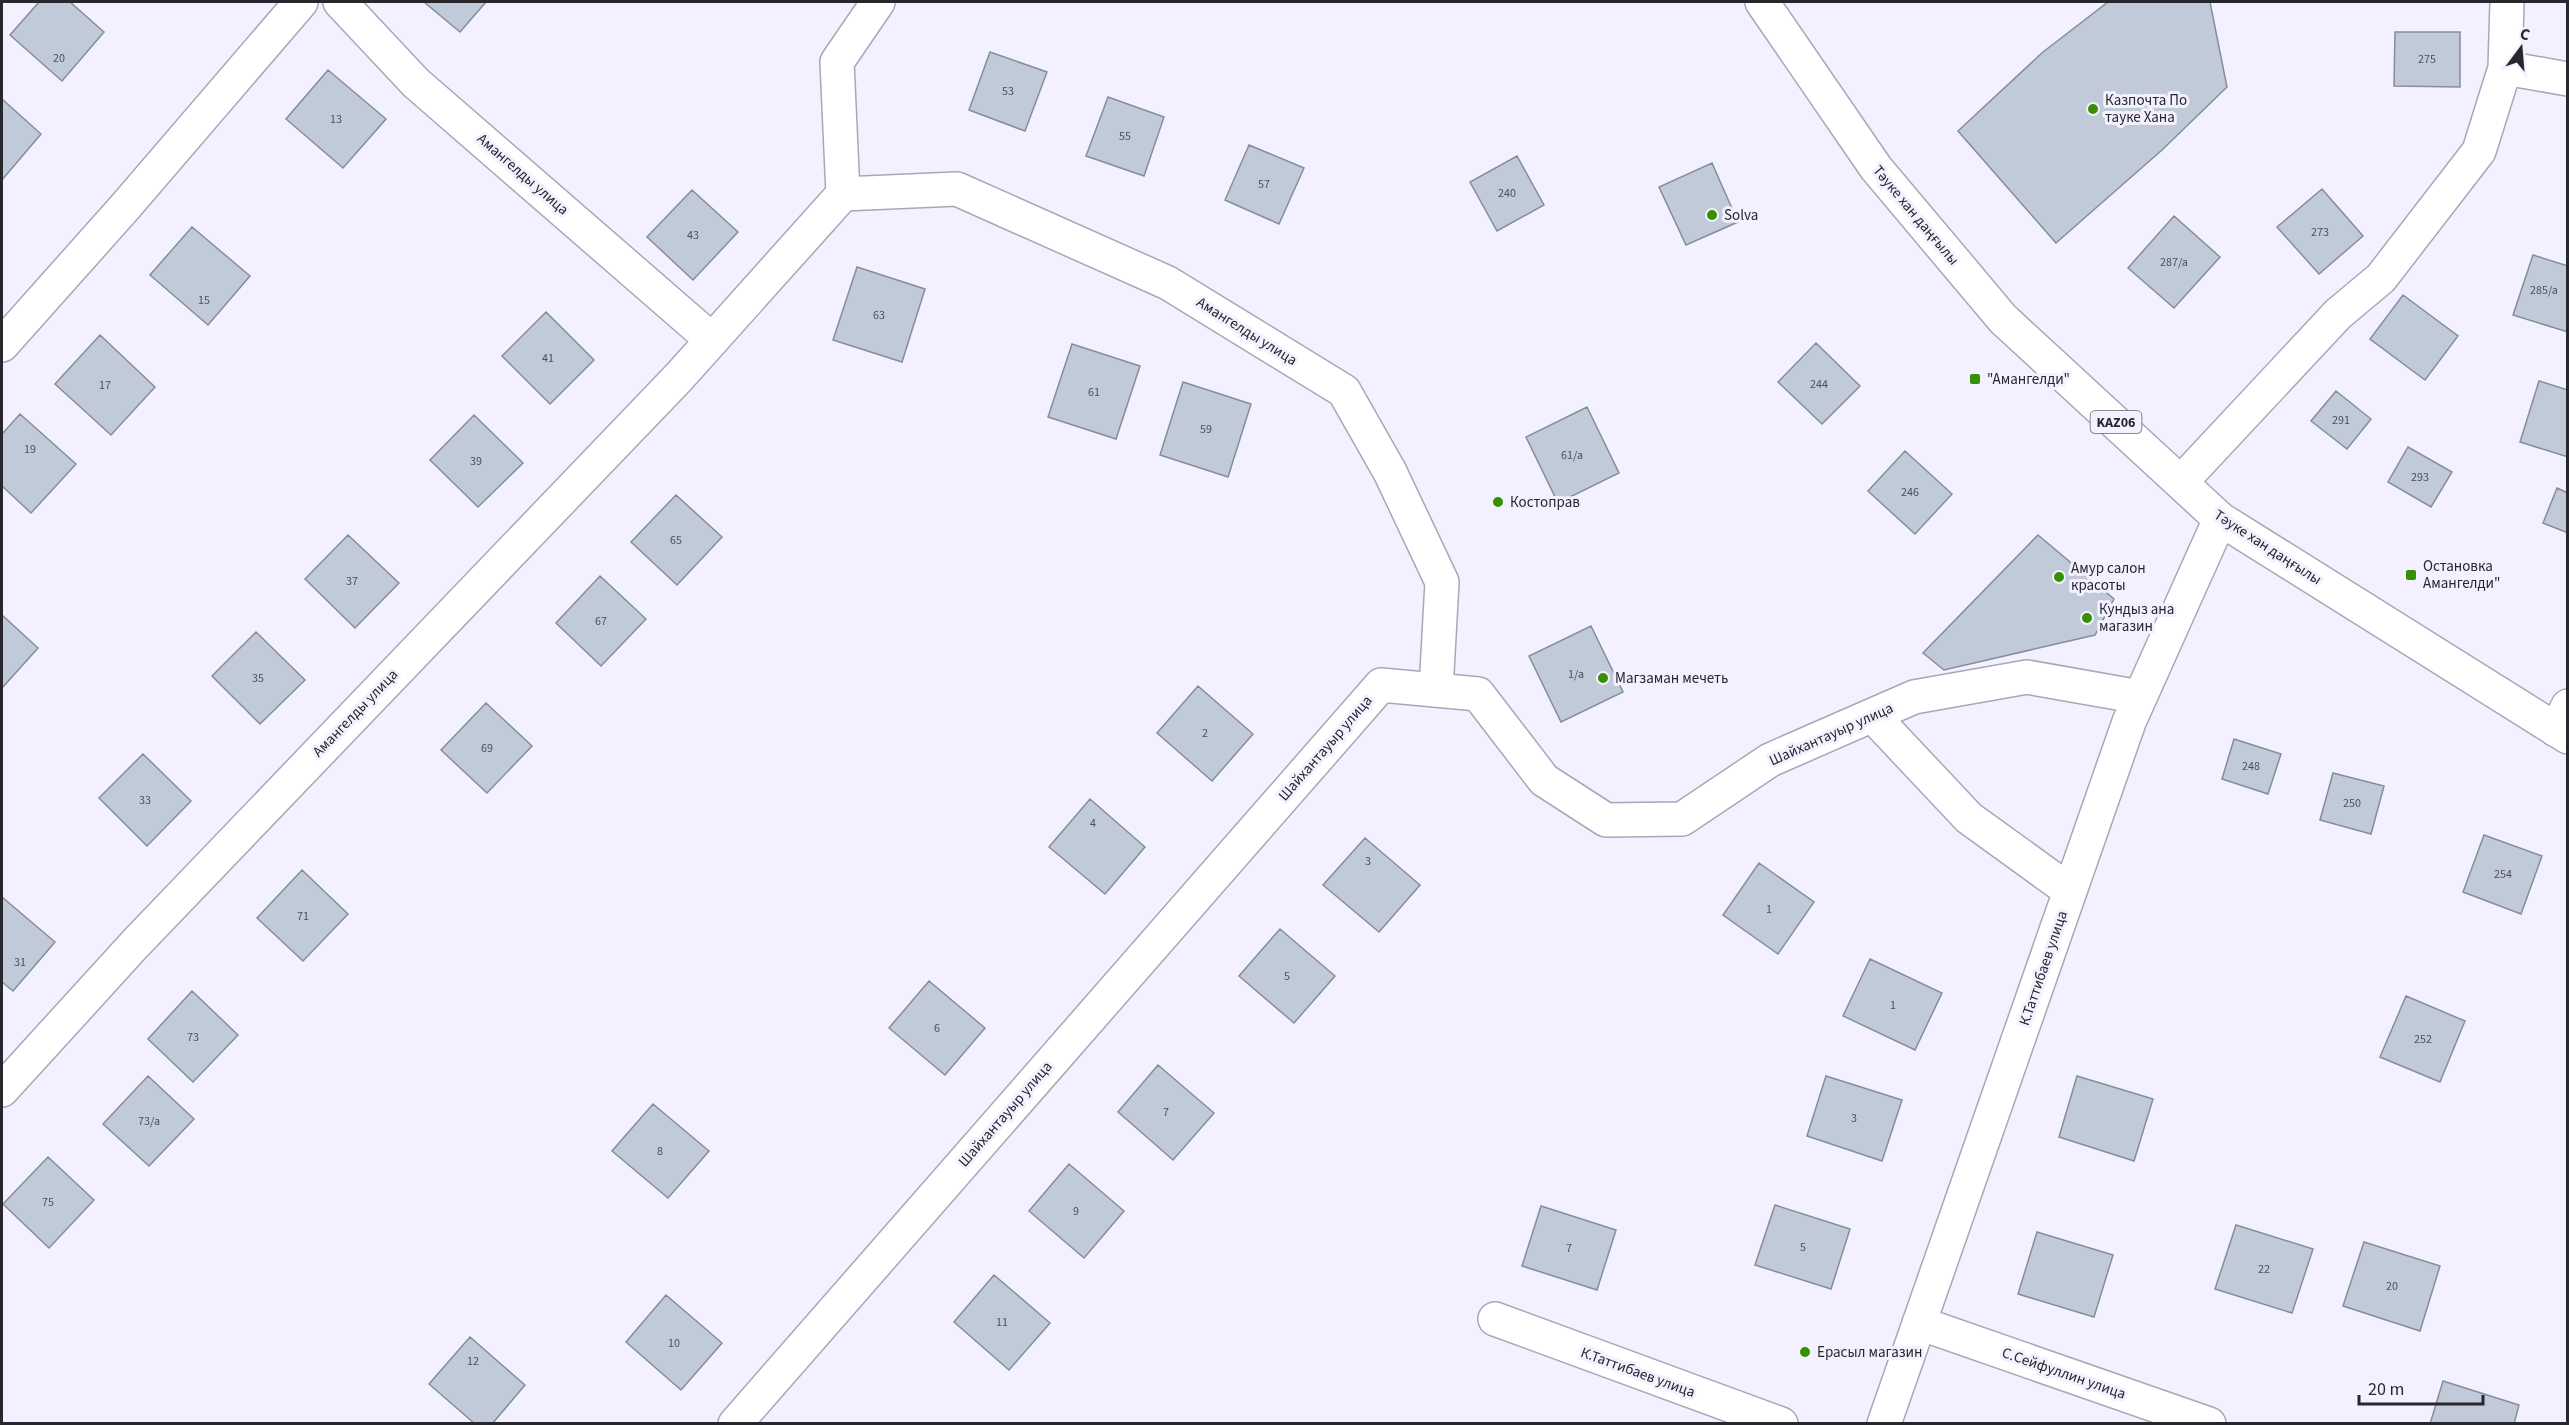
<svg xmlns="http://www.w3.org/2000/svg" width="2569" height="1425" font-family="'Source Sans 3',sans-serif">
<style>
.building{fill:#c1cad9;stroke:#858d9b;stroke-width:1.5}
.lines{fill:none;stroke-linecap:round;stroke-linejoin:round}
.minor-casing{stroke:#a9a7b7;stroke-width:36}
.major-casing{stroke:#a9a7b7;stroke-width:36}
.minor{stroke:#fff;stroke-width:33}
.major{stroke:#fff;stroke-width:33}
.poi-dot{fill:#369000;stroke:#f3f1ff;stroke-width:2}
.labels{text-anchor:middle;stroke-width:6;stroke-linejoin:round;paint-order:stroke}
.number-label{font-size:12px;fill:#4e5058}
.shield{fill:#f3f1ff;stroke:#65646c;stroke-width:1.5}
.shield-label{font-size:14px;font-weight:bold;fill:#28272d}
.poi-label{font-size:15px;fill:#28272d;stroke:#f3f1ff;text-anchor:start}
.street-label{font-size:15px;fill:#28272d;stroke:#f3f1ff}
</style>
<rect width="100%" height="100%" fill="#f3f1ff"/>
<!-- building -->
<path class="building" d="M39 2H70L104 32 62 81 10 35Z
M424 2H486L460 32Z
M2108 2H2210L2227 87 2162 150 2056 243 1958 131 2043 52Z
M2395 32H2460V87L2394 86Z
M990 52 1047 72 1025 131 969 110Z
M328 70 386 119 343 168 286 119Z
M1108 97 1164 117 1144 176 1086 156Z
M2 99 41 134 2 180Z
M1249 145 1304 168 1279 224 1225 200Z
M1517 156 1544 205 1497 231 1470 182Z
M1712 163 1738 222 1686 245 1659 187Z
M2322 189 2363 236 2319 274 2277 227Z
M692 190 738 232 693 280 647 237Z
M2174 216 2220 257 2174 308 2128 268Z
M192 227 250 276 208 325 150 275Z
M2533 255 2568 266V332L2513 315Z
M857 267 925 289 902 362 833 340Z
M2403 295 2458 336 2425 380 2370 339Z
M546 312 594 360 550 404 502 356Z
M100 335 155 387 111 435 55 384Z
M1816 343 1860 386 1822 424 1778 382Z
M1072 344 1140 366 1116 439 1048 417Z
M2539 381 2568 390V457L2520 442Z
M1183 382 1251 404 1228 477 1160 455Z
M2336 391 2371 419 2347 449 2311 421Z
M1587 407 1619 473 1558 503 1526 437Z
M20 414 76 464 31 513 2 486V434Z
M474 415 523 463 478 507 430 460Z
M2408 447 2452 472 2431 507 2388 482Z
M1905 451 1952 494 1915 534 1868 491Z
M2557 488 2568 493V533L2543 523Z
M676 495 722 537 677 585 631 542Z
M348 535 399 583 355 628 305 579Z
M2038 535 2114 599 2095 635 1944 670 1923 653Z
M600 576 646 619 601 666 556 623Z
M2 615 38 648 2 688Z
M1591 626 1623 692 1561 722 1529 656Z
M256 632 305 680 260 724 212 676Z
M1198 686 1253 734 1212 781 1157 733Z
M486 703 532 746 487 793 441 750Z
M2234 739 2281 754 2268 794 2222 779Z
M143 754 191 801 147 846 99 798Z
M2333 773 2384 786 2371 834 2320 820Z
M1090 799 1145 847 1105 894 1049 847Z
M2484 835 2542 856 2521 914 2463 892Z
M1365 838 1420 885 1379 932 1323 885Z
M1759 863 1814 902 1778 954 1723 915Z
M302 870 348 914 303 961 257 918Z
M2 897 55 942 13 991 2 982Z
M1280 929 1335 976 1294 1023 1239 976Z
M1870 959 1942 993 1915 1050 1843 1016Z
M929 981 985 1028 945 1075 889 1028Z
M192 991 238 1035 193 1082 148 1039Z
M2406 996 2465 1021 2440 1082 2380 1057Z
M1158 1065 1214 1113 1173 1160 1118 1112Z
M148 1076 194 1119 149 1166 103 1124Z
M1826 1076 1902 1100 1882 1161 1807 1136Z
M2077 1076 2153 1099 2134 1161 2059 1137Z
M653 1104 709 1151 668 1198 612 1151Z
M48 1157 94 1200 49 1248 3 1204Z
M1069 1164 1124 1211 1084 1258 1029 1211Z
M1775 1205 1850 1229 1831 1289 1755 1265Z
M1541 1206 1616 1230 1597 1290 1522 1266Z
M2236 1225 2313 1249 2292 1313 2215 1289Z
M2037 1232 2113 1255 2094 1317 2018 1294Z
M2364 1242 2440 1266 2420 1331 2343 1306Z
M994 1275 1050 1323 1009 1370 954 1322Z
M666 1295 722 1343 681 1390 626 1342Z
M470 1337 525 1385 492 1424H475L429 1384Z
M2443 1381 2519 1405 2514 1424H2430Z"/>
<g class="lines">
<defs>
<path id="minor" d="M340 2 416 83 712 340
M2505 68 2568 79
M843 194 957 189 1168 283 1344 391 1390 472 1442 582 1436 690
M2 345 125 207 301 2
M2181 482 2338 314 2381 278 2479 151 2505 68 2507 2
M1873 716 1969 818 2070 891
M2556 730 2568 706
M2 1090 135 944 679 377 843 194 837 62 878 2
M1495 1319 1781 1424
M1919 1323 2209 1424
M735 1424 1381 685 1478 694 1544 780 1606 820 1682 819 1770 760 1914 697 2027 677 2140 697
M1884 1424 2129 722 2220 519"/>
<path id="major" d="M1762 2 1876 168 2003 319 2220 519 2568 737"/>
</defs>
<!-- minor casing -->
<use href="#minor" class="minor-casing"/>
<!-- major casing -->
<use href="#major" class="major-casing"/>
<!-- minor -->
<use href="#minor" class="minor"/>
<!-- major -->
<use href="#major" class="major"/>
</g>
<!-- markers -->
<g class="poi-dot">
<circle cx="2093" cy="109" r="6"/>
<circle cx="1712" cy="215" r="6"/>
<rect x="1969" y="373" width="12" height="12" rx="3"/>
<circle cx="1498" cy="502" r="6"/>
<rect x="2405" y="569" width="12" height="12" rx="3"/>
<circle cx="2059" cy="577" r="6"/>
<circle cx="2087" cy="618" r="6"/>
<circle cx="1603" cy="678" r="6"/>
<circle cx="1805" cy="1352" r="6"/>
</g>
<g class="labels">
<!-- number labels -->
<g class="number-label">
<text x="59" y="62">20</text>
<text x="2427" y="63">275</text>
<text x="1008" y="95">53</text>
<text x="336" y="123">13</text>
<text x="1125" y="140">55</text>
<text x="1264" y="188">57</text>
<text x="1507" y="197">240</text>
<text x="2320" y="236">273</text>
<text x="693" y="239">43</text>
<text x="2174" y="266">287/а</text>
<text x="2544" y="294">285/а</text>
<text x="204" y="304">15</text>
<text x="879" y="319">63</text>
<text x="548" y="362">41</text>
<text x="1819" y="388">244</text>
<text x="105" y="389">17</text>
<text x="1094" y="396">61</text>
<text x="2341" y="424">291</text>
<text x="1206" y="433">59</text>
<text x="30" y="453">19</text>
<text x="1572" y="459">61/а</text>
<text x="476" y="465">39</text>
<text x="2420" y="481">293</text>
<text x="1910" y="496">246</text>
<text x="676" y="544">65</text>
<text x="352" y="585">37</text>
<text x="601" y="625">67</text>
<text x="1576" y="678">1/а</text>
<text x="258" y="682">35</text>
<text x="1205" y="737">2</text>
<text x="487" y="752">69</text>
<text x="2251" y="770">248</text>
<text x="145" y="804">33</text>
<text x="2352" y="807">250</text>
<text x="1093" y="827">4</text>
<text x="1368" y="865">3</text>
<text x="2503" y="878">254</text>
<text x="1769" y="913">1</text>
<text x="303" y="920">71</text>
<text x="20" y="966">31</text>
<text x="1287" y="980">5</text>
<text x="1893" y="1009">1</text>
<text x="937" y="1032">6</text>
<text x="193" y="1041">73</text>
<text x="2423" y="1043">252</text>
<text x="1166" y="1116">7</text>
<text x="1854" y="1122">3</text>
<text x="149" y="1125">73/а</text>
<text x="660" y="1155">8</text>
<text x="48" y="1206">75</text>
<text x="1076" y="1215">9</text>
<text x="1803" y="1251">5</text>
<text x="1569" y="1252">7</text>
<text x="2264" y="1273">22</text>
<text x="2392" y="1290">20</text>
<text x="1002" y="1326">11</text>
<text x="674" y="1347">10</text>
<text x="473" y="1365">12</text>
</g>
<!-- shield labels -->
<rect class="shield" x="2090.5" y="411" width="51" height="22" rx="4.5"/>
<g class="shield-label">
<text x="2116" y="427">KАZ06</text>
</g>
<!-- poi labels -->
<g class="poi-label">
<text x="2105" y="105">Казпочта По<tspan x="2105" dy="17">тауке Хана</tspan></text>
<text x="1724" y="220">Solva</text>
<text x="1987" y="384">"Амангелди"</text>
<text x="1510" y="507">Костоправ</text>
<text x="2423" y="571">Остановка<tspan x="2423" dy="17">Амангелди"</tspan></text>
<text x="2071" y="573">Амур салон<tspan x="2071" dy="17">красоты</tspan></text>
<text x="2099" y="614">Кундыз ана<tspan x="2099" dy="17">магазин</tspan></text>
<text x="1615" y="683">Магзаман мечеть</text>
<text x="1817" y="1357">Ерасыл магазин</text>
</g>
<!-- street labels -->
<g class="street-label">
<text transform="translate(523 174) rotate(41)" y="5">Амангелды улица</text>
<text transform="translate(1916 215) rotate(50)" y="5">Тәуке хан даңғылы</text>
<text transform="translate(1247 331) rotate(32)" y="5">Амангелды улица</text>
<text transform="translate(2268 547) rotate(33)" y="5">Тәуке хан даңғылы</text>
<text transform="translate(355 713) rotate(-46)" y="5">Амангелды улица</text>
<text transform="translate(1831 734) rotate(-24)" y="5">Шайхантауыр улица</text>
<text transform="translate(1325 748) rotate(-49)" y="5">Шайхантауыр улица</text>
<text transform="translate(2043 968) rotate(-71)" y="5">К.Таттибаев улица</text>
<text transform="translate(1005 1114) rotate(-49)" y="5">Шайхантауыр улица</text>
<text transform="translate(1638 1372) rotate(20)" y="5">К.Таттибаев улица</text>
<text transform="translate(2064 1373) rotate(19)" y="5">С.Сейфуллин улица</text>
</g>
</g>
<!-- border -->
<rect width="2569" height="1425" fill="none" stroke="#28272d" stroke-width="6"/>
<!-- north arrow -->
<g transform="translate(2521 48) rotate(16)" stroke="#f3f1ff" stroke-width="4.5" paint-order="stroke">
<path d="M0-4.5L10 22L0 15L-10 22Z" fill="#28272d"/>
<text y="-9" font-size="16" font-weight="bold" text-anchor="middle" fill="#28272d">С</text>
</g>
<!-- scale -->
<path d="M2359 1395v9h124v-9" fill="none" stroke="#28272d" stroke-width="3"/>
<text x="2368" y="1395" font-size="18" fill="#28272d" stroke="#f3f1ff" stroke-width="4.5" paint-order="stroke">20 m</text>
</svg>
